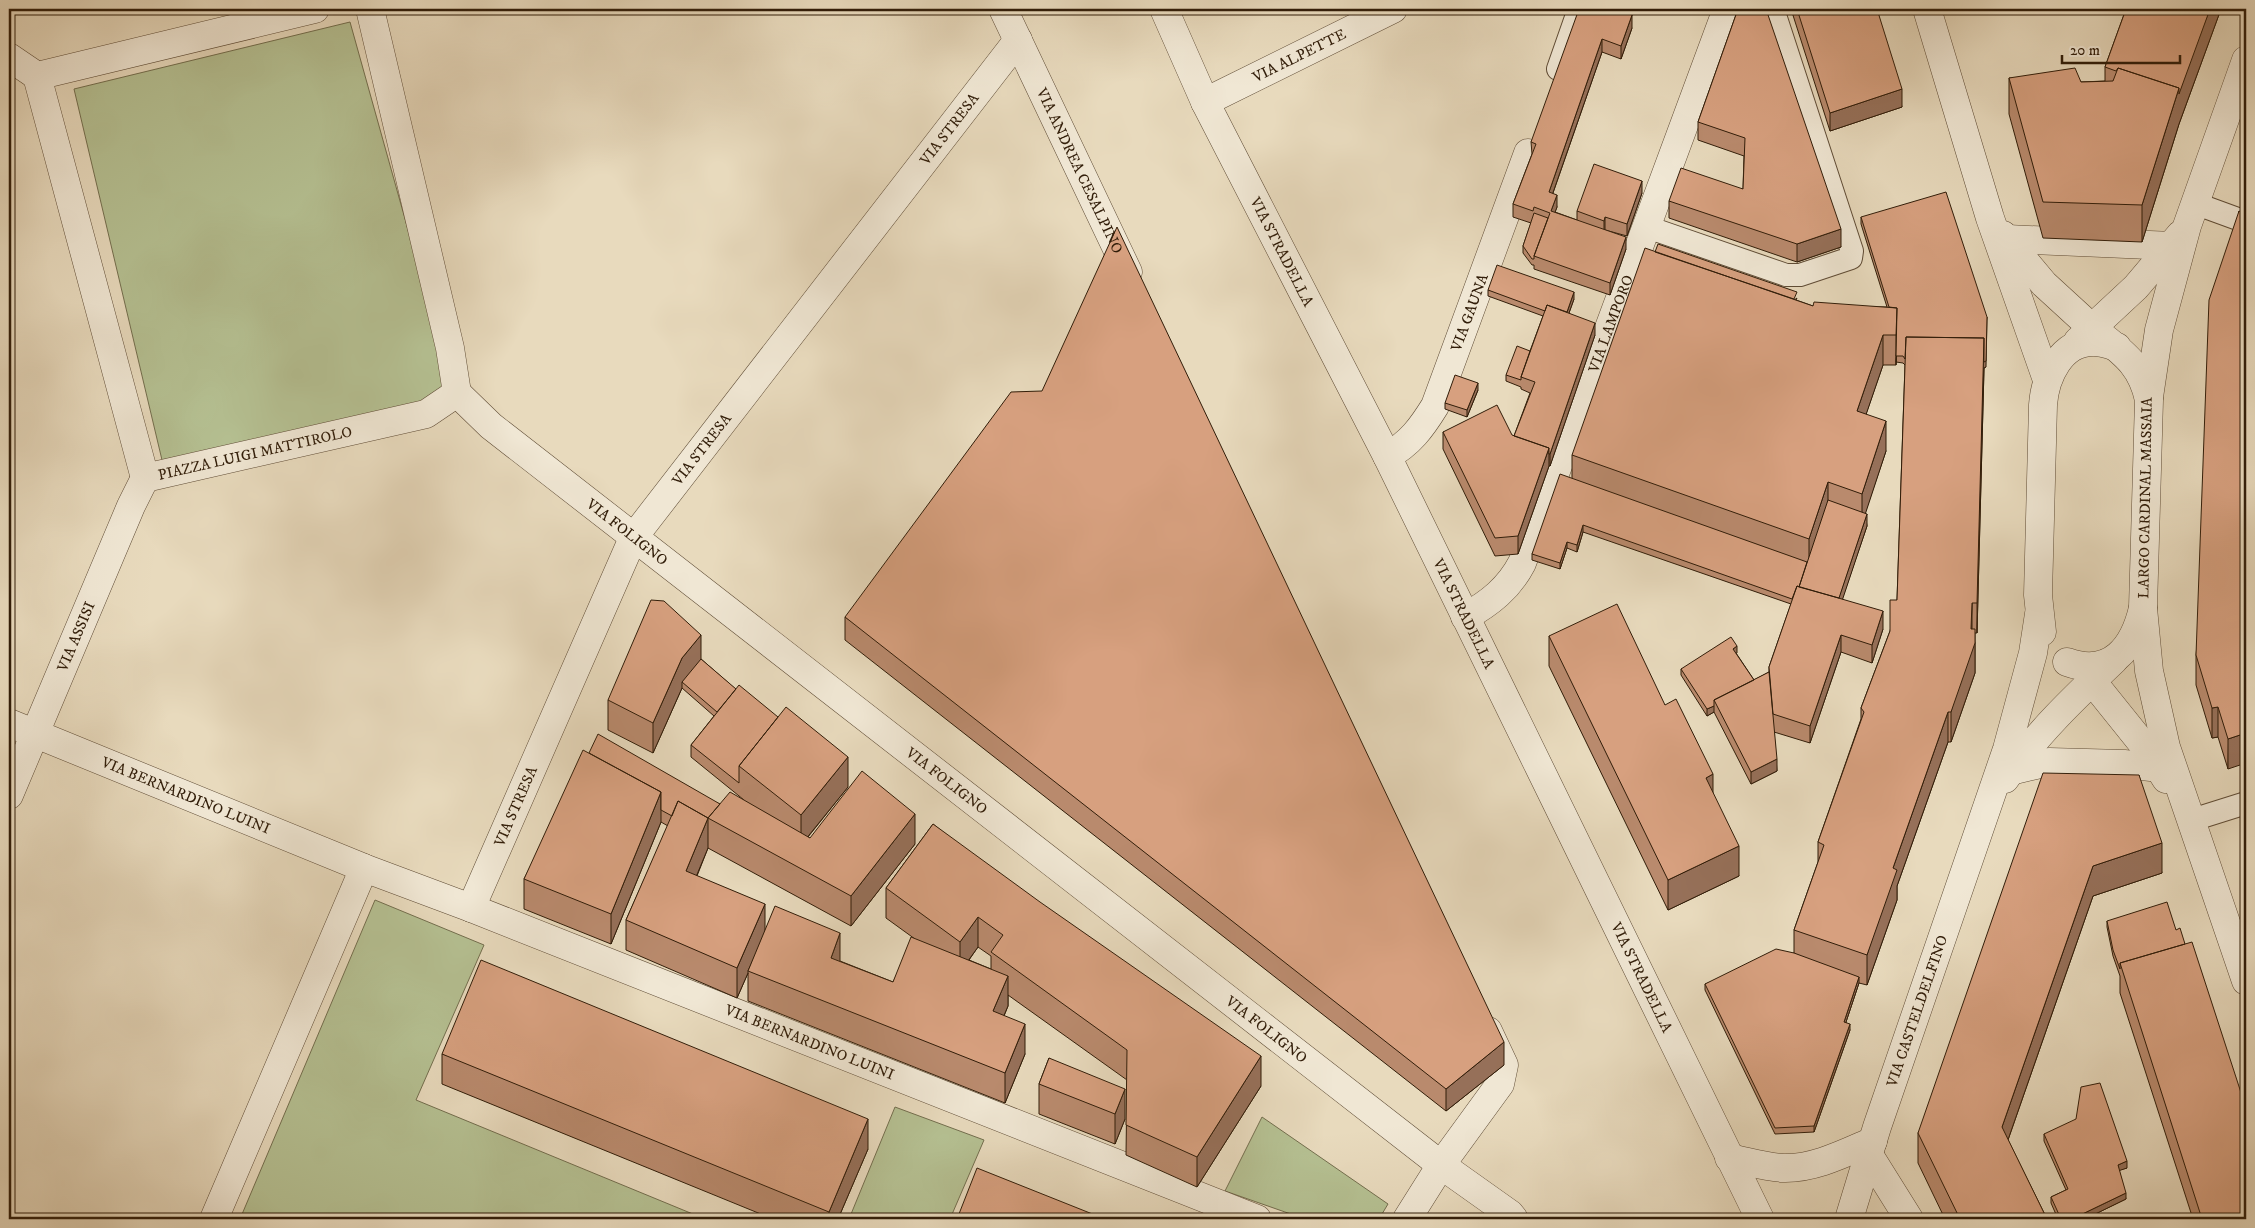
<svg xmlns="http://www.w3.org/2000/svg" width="2255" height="1228" font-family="'IM FELL DW Pica',serif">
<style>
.green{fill:#b5c092;stroke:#736e4e}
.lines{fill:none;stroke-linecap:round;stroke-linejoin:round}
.service-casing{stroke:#5f4c36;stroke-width:24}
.minor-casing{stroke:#5f4c36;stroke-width:29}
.tertiary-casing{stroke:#5f4c36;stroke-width:29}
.service{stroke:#f0e7d4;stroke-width:22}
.minor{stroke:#f0e7d4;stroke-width:28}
.tertiary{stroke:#f0e7d4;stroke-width:28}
.wall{fill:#b98a6d;stroke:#311d09;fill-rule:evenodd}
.shaded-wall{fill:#967059;stroke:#311d09}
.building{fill:#d7a07f;stroke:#311d09}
.labels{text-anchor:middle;stroke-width:5;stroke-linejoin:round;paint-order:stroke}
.street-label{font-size:15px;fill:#311d09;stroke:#f0e7d4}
</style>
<rect width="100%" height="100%" fill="#e8dabd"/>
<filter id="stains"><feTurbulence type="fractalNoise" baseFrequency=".004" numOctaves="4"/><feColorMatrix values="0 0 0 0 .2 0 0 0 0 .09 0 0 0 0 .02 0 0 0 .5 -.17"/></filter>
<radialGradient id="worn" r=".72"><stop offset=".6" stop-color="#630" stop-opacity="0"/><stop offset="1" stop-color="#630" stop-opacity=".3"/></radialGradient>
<!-- green -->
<path class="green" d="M350 22 455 398 162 460 74 89Z
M375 900 484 945 416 1100 705 1219H240Z
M895 1107 984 1140 950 1219H849Z
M1262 1117 1388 1204 1379 1219H1305L1225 1191Z"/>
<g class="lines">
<defs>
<path id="service" d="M1558 69 1579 9
M2194 203 2246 222
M1647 227 1786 275H1800L1851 258 1852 251 1773 9
M2192 820 2246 803"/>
<g id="minor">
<path id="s1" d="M315 9 37 76 145 478 426 414 457 393 450 348 370 9"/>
<path id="s2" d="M1003 9 1128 272"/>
<path d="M1927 9 1990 218 2047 380"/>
<path d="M9 57 37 76"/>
<path id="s3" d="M1205 102 1393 9"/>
<path d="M2003 235 2044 284 2092 328"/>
<path id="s4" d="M457 393 491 426 1441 1165 1510 1214 1514 1219"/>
<path id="s5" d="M1387 456C1410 444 1422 427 1435 406L1528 153"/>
<path d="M2143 608 2149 671 2166 747 2246 981"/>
<path id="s6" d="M1465 617C1490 603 1509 588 1522 563L1727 9"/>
<path d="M2092 681 2149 752 2166 779"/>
<path id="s7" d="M9 723 364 868 471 908 1257 1219"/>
<path id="s8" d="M9 795 131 506 145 478"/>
<path id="s9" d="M471 908 633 538 1018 40"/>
<path d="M1869 1155 1909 1219"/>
<path d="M214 1219 364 868"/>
<path d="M1407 1219 1441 1165 1500 1084 1504 1065 1488 1031"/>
</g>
<g id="tertiary">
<path id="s10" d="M1164 9 1205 102 1387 456 1760 1219"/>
<path d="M2007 239 2173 246"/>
<path d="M2078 341 2136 287 2180 235"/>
<path d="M2149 397 2159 330 2187 226 2246 60"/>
<path d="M2042 632 2038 595 2043 405C2045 377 2061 341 2094 342 2102 342 2110 345 2117 347"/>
<path d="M2067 662C2111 678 2134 647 2143 608L2149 400C2141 362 2120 351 2092 328"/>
<path d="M2010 771 2049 762 2124 764 2160 768"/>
<path d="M2005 779C2036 734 2075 697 2114 660"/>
<path d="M1729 1158C1746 1161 1765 1167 1783 1168 1814 1169 1845 1153 1873 1141"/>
<path id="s11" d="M1849 1219 1877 1127 2007 749 2033 653 2039 614"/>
</g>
</defs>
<!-- service casing -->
<use href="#service" class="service-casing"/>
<!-- minor casing -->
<use href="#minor" class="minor-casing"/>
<!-- tertiary casing -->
<use href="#tertiary" class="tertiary-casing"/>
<!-- service -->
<use href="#service" class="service"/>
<!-- minor -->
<use href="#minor" class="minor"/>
<!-- tertiary -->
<use href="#tertiary" class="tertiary"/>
</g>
<!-- wall -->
<path class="wall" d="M1738 9 1841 247 1797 262 1669 218V201L1743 189 1744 156 1698 140V122Z
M1791 9H1877L1902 107 1830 131Z
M2126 9H2221L2179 124 2142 242 2043 238 2009 114V78L2081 82 2105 81V67Z
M1618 10 1632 28 1621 59 1602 52 1553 193 1557 207 1555 212 1577 220V211L1642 193 1627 236 1605 230 1626 249 1610 295 1534 269V265H1532L1523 253V246L1531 223 1513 217V204L1532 154 1531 142Z
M2239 211 2228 769 2218 737 2212 738 2196 685V655Z
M1861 217 1986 367 1984 368 1977 633H1975V673L1951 742H1948L1897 886V900L1867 985 1859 983 1846 1022 1850 1030 1814 1132 1775 1134 1705 990V984L1794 953V930L1818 862V842L1861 719V708L1890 631 1897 600 1905 365 1903 363 1896 362 1897 344 1896 365H1883L1866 414 1886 451 1865 513 1867 526 1842 599 1883 629 1872 663 1841 652 1810 743 1774 732 1777 771 1751 784 1714 712 1707 716 1681 675V669L1737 653H1736L1754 680 1769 672V667L1791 604 1583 532 1577 552 1567 548 1560 569 1532 560V554L1572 479V455L1797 298 1796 300 1813 306 1887 307 1861 224Z
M1488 290 1574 299 1569 313 1595 335 1550 466H1549L1518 554 1495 556 1443 449V432L1514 436 1530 393 1521 389V387L1506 381V375L1530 351 1543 316 1488 296Z
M1478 390 1467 417 1445 409V403Z
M845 617 1504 1065 1446 1111 845 640Z
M1549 636 1665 705 1739 876 1668 910 1549 666Z
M701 659 848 787 808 837 810 838 915 844 851 926 708 848 697 876 765 930 840 961 893 982 915 939 886 918V888L933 824 1261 1086 1197 1187 1126 1155 1127 1080 1008 995V1006L1004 1016 1025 1054 1005 1103 748 1001V973L737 998 626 950V920L668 826 661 822 611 944 524 909V879L589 753 720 804 744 800 691 757V745L714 716 682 688 653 753 608 730V700ZM978 947 991 956V969L969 960Z
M2139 775 2162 873 2093 896 2008 1140 2047 1219H1945L1918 1163V1133Z
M2107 921 2246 1219H2193L2120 993V976L2113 956 2107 927Z
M442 1054 868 1149 838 1219H773L442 1084Z
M1049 1058 1125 1119 1115 1144 1039 1114V1084Z
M2044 1134 2127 1168 2119 1170 2126 1199 2085 1219H2058L2051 1203V1197L2066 1190 2044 1141Z"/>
<!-- shaded-wall -->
<path class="shaded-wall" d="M2210 9H2221L2179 124 2142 242V205L2179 88Z
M1632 15V28L1621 59V46Z
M1602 39V52L1549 204V192Z
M1902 89V107L1830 131V113Z
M1642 181V193L1627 236V224Z
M1557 195V207L1551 223V211Z
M1605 217V229L1604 233V221Z
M1841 229V247L1797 262V244Z
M1626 237V249L1610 295V283Z
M1574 292V299L1565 324V318Z
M1897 308V338L1896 365V335Z
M1987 317 1986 367 1984 368 1977 633V603L1984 338Z
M1595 323V335L1550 466V454Z
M1883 335V365L1857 441V411Z
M1478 383V390L1467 417V410Z
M1886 421V451L1862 524V494Z
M1549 448V466L1518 554V536Z
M1828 482V512L1809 563V539Z
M1867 514V526L1837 616V603Z
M1583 525V532L1577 552V545Z
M1567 542V548L1560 569V563Z
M1972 603V633L1975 643V673L1951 742V712L1971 629Z
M1883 611V629L1872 663V645Z
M701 635V665L682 682V688L653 753V723L682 658Z
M1841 635V652L1810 743V726Z
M1737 646V653L1733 655V649Z
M1714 706V712L1707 716V709Z
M2218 707V737L2212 738V708Z
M1948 712V742L1897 886V900L1867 985V955L1893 868Z
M2246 733V763L2228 769V739Z
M848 757V787L801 845V815Z
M1777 759V771L1751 784V772Z
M1713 774V804L1706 778Z
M661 792V822L611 944V914Z
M915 814V844L851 926V896Z
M708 818V848L686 901V871Z
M2162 843V873L2093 896 2002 1157V1127L2093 866Z
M1739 846V876L1668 910V880Z
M765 904V934L748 971V973L737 998V968Z
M978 917V947L960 972V942Z
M840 933V963L831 958Z
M1008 976V1006L993 1041V1011Z
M1859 977V983L1844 1028V1022Z
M1025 1024V1054L1005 1103V1073Z
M1850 1024V1030L1814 1132V1126Z
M1504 1042V1065L1446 1111V1089Z
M1261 1056V1086L1197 1187V1157Z
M1125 1089V1119L1115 1144V1114Z
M868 1119V1149L838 1219H829V1212Z
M2127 1161V1168L2118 1171V1165Z
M2126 1193V1199L2085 1219H2072Z"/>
<!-- building -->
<path class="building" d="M1579 9H1615L1632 15 1621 46 1602 39 1549 192 1557 195 1551 211 1626 237 1610 283 1534 256 1550 213 1534 207 1533 211 1513 204 1536 144 1531 142Z
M1738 9H1766L1841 229 1797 244 1669 201 1681 168 1743 189 1745 138 1698 122Z
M1797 9H1877L1902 89 1830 113Z
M2126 9H2210L2179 94V88L2118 68 2116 71 2105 67Z
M2075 68 2081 82 2113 81 2118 68 2179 88 2142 205 2043 202 2009 78Z
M1594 164 1642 181 1627 224 1605 217 1604 221 1577 211Z
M1946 192 1987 317 1986 361 1984 362V338L1906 337 1905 359 1903 356H1896L1897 308 1889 307 1861 217Z
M2239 211 2246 214V733L2228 739 2218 707 2212 708 2196 655 2209 300Z
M1534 213 1548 218 1534 256V259H1532L1523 246Z
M1117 227 1504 1042 1446 1089 845 617 1011 392 1042 391Z
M1658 244 1797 292 1794 299 1655 252Z
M1645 248 1813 306 1814 302 1897 308 1896 335H1883L1857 411 1886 421 1862 494 1828 482 1809 539 1572 455Z
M1497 265 1574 292 1567 312 1547 305 1545 311 1488 290Z
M1547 305 1595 323 1550 454H1549V448L1514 436 1535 382 1521 377Z
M1906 337 1984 338 1977 603H1972L1971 629H1975V643L1951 712H1948L1893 868 1897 870 1867 955 1794 930 1824 845 1818 842 1864 712 1861 708 1890 631V600H1897Z
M1517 346 1530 351 1521 377V380L1506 375Z
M1455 375 1478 383 1467 410 1445 403Z
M1497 405 1512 435 1549 448 1518 536 1495 538 1443 432Z
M1560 474 1807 562 1799 587 1797 586 1792 599 1583 525 1577 545 1567 542 1560 563 1532 554Z
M1828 500 1867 514 1839 598 1799 587Z
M1797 586 1883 611 1872 645 1841 635 1810 726 1773 714 1769 667Z
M651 600 664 601 701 635 682 658 653 723 608 700Z
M1617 604 1665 705 1676 699 1713 774 1706 778 1739 846 1668 880 1549 636Z
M1731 637 1737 646 1733 649 1754 680 1714 700V706L1707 709 1681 669Z
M701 659 736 689 717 712 682 682Z
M1769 672 1777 759 1751 772 1714 700Z
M739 685 778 717 739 766V783L691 745Z
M786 707 848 757 801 815 739 766Z
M598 734 720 804 708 818 678 801 672 816 661 810V792L589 753Z
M583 750 661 792 611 914 524 879Z
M862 771 915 814 851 896 708 818 730 792 810 838Z
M2043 773 2139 775 2162 843 2093 866 2002 1127 2047 1219H1960L1918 1133Z
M678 801 708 818 686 871 765 904 737 968 626 920Z
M933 824 1040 902 1261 1056 1197 1157 1126 1125 1127 1050 991 952 1003 935 978 917 960 942 886 888Z
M2167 902 2176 930 2180 928 2185 944 2120 963V969L2113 950 2107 921Z
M775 906 840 933 831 958 893 982 911 937 1008 976 993 1011 1025 1024 1005 1073 748 971Z
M2192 942 2246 1108V1219H2202L2120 963Z
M1776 949 1794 953 1859 977 1844 1022 1850 1024 1814 1126 1775 1128 1705 984Z
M481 960 868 1119 829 1212 442 1054Z
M1049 1058 1125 1089 1115 1114 1039 1084Z
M2100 1083 2127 1161 2118 1165 2126 1193 2072 1219H2061L2051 1197 2068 1189 2044 1134 2076 1119 2081 1087Z
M977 1168 1105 1219H957Z"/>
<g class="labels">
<!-- street labels -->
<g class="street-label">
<text dy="5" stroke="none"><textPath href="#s3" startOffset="105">VIA ALPETTE</textPath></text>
<text dy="5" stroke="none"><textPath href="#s9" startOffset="921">VIA STRESA</textPath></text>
<text dy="5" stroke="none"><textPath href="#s2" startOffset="179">VIA ANDREA CESALPINO</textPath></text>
<text dy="5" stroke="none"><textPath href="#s10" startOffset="270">VIA STRADELLA</textPath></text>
<text dy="5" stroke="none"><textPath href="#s5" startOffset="170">VIA GAUNA</textPath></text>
<text dy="5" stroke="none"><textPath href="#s6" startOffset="335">VIA LAMPORO</textPath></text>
<text dy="5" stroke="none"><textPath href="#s9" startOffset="516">VIA STRESA</textPath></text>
<text dy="5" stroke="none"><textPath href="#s1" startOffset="815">PIAZZA LUIGI MATTIROLO</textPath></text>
<text transform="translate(2145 498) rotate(-89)" y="5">LARGO CARDINAL MASSAIA</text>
<text dy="5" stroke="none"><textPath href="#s4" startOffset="220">VIA FOLIGNO</textPath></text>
<text dy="5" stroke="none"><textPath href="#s10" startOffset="675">VIA STRADELLA</textPath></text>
<text dy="5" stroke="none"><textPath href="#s8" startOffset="172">VIA ASSISI</textPath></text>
<text dy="5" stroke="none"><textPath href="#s4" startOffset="625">VIA FOLIGNO</textPath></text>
<text dy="5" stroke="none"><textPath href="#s7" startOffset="191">VIA BERNARDINO LUINI</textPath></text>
<text dy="5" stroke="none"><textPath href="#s9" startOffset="111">VIA STRESA</textPath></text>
<text dy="5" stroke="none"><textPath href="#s10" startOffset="1080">VIA STRADELLA</textPath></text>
<text dy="5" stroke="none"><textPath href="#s11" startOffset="219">VIA CASTELDELFINO</textPath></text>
<text dy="5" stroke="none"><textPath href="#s4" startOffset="1030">VIA FOLIGNO</textPath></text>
<text dy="5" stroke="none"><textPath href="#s7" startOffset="862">VIA BERNARDINO LUINI</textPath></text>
</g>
</g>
<!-- margin -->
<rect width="2255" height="1228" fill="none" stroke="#e8dabd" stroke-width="30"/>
<rect x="10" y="10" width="2235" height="1208" fill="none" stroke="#311d09" stroke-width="2.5"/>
<rect x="15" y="15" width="2225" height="1198" fill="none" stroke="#311d09"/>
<!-- scale -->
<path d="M2062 55v8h118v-8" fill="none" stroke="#311d09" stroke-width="2.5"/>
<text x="2070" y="55" font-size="15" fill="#311d09" stroke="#f0e7d4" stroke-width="4" paint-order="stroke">20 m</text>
<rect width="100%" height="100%" filter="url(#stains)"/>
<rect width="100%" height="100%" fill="url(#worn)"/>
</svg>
